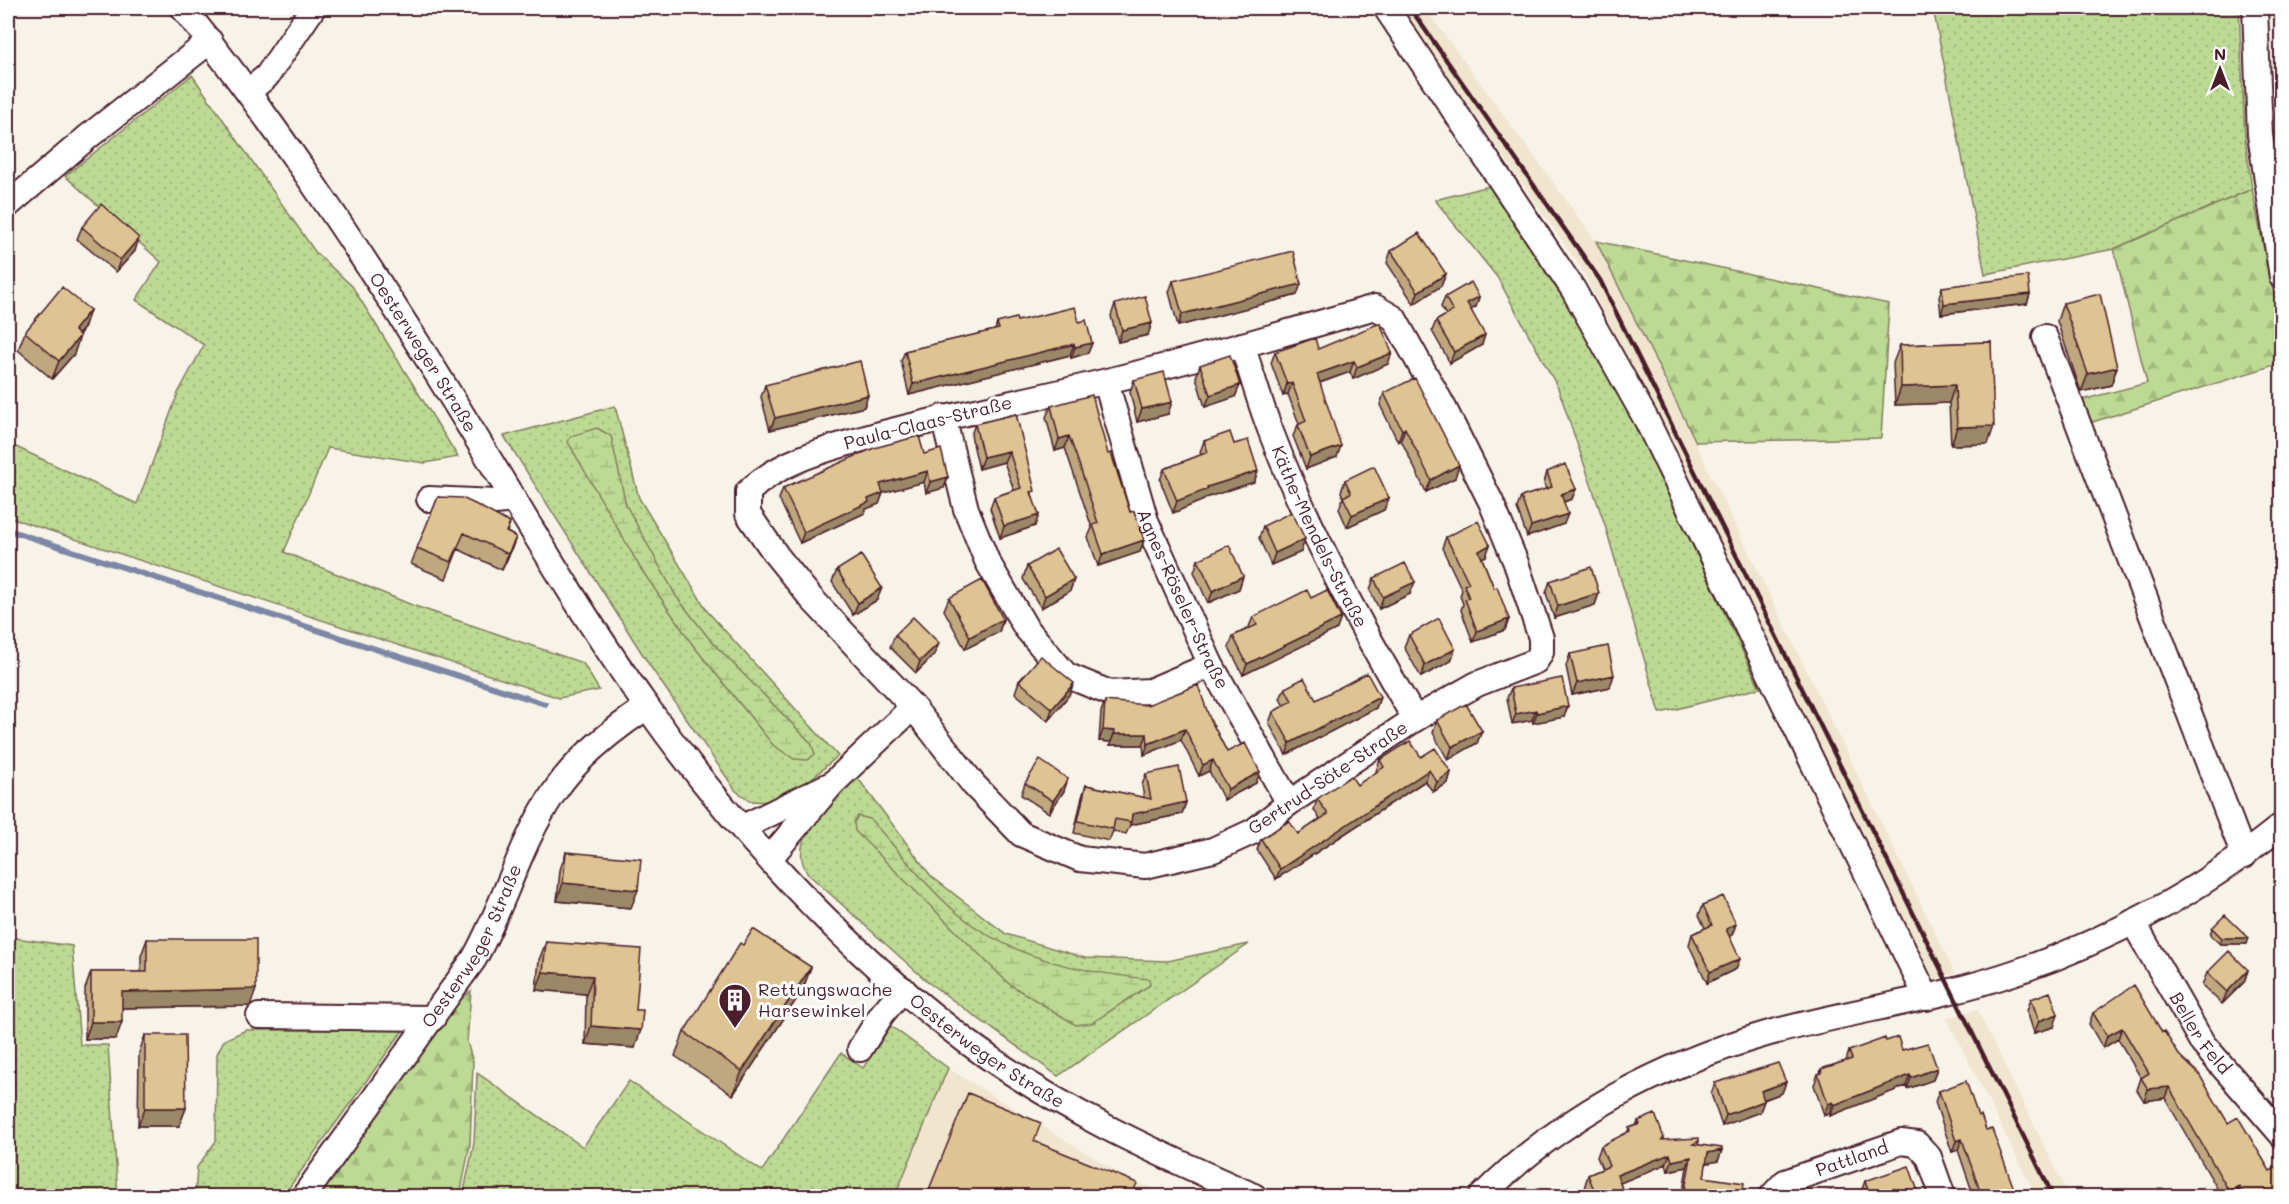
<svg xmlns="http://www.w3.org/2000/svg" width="2289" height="1204" font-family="Mali,sans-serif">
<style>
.built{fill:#f0e5cf}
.grass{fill:url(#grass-dots);stroke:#837c5f;stroke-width:1.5}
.forest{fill:url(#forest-firs);stroke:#837c5f;stroke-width:1.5}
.wetland{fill:url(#wetland-marsh);stroke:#837c5f;stroke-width:1.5}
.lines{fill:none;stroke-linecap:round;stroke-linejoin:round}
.stream{stroke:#7b86a5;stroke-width:6}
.minor-casing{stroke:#4a1f2b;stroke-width:28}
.minor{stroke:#fff;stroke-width:24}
.rail{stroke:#4a1f2b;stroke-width:4.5}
.wall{fill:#bfa87e;stroke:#4a1f2b;stroke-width:1.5}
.shaded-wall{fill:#9b8867;stroke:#4a1f2b;stroke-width:1.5}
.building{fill:#dec393;stroke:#4a1f2b;stroke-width:1.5}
.labels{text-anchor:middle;stroke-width:6;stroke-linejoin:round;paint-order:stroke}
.street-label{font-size:18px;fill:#4a1f2b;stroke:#fff}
.poi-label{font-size:18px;fill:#4a1f2b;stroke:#fff;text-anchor:start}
</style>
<defs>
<pattern id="grass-dots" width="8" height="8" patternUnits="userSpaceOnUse" patternTransform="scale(1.5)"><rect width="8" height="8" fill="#bcda93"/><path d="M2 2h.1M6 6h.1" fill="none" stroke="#a3bb7f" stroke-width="1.8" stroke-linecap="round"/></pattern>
<pattern id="forest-firs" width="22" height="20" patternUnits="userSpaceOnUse" patternTransform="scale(1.5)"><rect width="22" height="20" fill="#bcda93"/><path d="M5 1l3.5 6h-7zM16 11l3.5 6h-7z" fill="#a3bb7f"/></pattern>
<pattern id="wetland-marsh" width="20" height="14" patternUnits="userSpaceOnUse" patternTransform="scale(1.5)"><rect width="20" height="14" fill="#bcda93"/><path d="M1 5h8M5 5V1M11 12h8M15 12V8" fill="none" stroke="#a3bb7f"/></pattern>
</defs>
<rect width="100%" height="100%" fill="#f8f3e9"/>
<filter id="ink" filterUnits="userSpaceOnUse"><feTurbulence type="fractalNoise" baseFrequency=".0167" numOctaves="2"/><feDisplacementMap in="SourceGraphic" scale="12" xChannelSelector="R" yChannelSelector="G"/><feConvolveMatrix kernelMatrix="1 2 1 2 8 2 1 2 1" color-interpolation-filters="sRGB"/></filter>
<g filter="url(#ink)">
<!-- built -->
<path class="built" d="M1401 8H1425L1596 241 1955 973 1934 979 1582 270Z
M1977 1009 2069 1196H2036L1947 1018Z
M948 1068 1122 1175 1167 1196H895Z"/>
<!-- grass -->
<path class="grass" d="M1933 8H2239L2245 138 2252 189 2114 249 1985 274Z
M192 75 316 253 352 286 458 457 425 463 328 448 284 552 412 605 583 663 599 690 559 698 8 517V454L14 446 137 504 178 393 204 345 136 300 161 262 65 176Z
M1489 186 1607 365 1760 688 1660 713 1604 522 1558 388 1497 277 1435 200Z
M615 406 639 498 708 612 838 756 804 785 770 802 751 801 736 791 650 666 504 436Z
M857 777 931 876 1006 934 1085 958 1167 961 1249 944 1058 1076 929 983 807 873C785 835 834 801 857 777Z
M8 937 72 946 80 1045H108L118 1196H8Z
M891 1026 948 1068 895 1196H587L581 1193 541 1196H463L474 1143 477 1073 583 1147 629 1081 762 1171 841 1053 863 1068Z
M404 1029 283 1196H195L197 1167 216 1141 217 1054 224 1040 246 1030Z"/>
<!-- forest -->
<path class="forest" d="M2252 189 2270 280 2281 318V363L2086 424 2078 401 2147 383 2114 249Z
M1596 241 1889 304 1881 438 1696 442Z
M471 991 467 1042 473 1062 470 1144 460 1196H317L449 1009Z"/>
<!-- wetland -->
<path class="wetland" d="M597 428 611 436 626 505 676 596 711 641 811 743 815 754 808 760 794 759 773 745 692 644 641 569 568 442 571 436Z
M858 816 870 819C898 850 925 885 957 913 1011 959 1081 972 1149 979L1150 985 1092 1023 1076 1025 1009 984 855 831 854 822Z"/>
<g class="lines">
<!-- stream -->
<path class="stream" d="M8 530 545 704"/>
<defs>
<g id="minor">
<path id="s1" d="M183 8C270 116 348 233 422 350 497 468 564 590 645 704 734 830 843 948 966 1041 1054 1107 1154 1152 1254 1196"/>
<path d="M1386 8 1573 289 1646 419 1927 998"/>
<path d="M2255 8 2260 135 2282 277"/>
<path d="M248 92 267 76 313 8"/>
<path d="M8 205 89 136 210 41"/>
<path d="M1375 307 1394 318 1443 406 1491 502 1516 563 1541 638V652L1536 661 1477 684 1415 719 1289 803 1254 831 1213 850 1145 866 1080 859 1021 834 974 785 913 707 811 598 777 556 748 514V492C782 458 836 447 880 434 955 414 1031 400 1107 381 1197 359 1286 333 1375 307Z"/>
<path d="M2045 337 2244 856"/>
<path id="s2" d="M1242 345C1252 374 1260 404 1271 432 1309 532 1361 627 1415 719"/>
<path id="s3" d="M1106 382 1146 521 1211 665 1289 803"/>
<path d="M943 417 966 509 987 561 1026 628 1066 675 1110 693 1150 691 1211 665"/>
<path d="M429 499 495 502 514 500"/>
<path d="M743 827 827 786"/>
<path d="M770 858 832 784 913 707"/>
<path id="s4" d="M2133 922 2203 1044 2282 1135"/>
<path d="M259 1016 433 1018"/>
<path d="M860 1049 882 1014 903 989"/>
<path id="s5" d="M304 1196 474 959C504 906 519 845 553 794 576 758 612 730 647 707"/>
<path d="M1482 1196C1559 1118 1662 1064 1766 1034 1845 1012 1927 1001 2004 976 2104 944 2201 891 2282 825"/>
<path id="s6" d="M1772 1196 1785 1182 1901 1142 1917 1144 1929 1157 1943 1196"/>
</g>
</defs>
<!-- minor casing -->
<use href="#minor" class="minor-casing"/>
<!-- minor -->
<use href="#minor" class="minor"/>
<!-- rail -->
<path class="rail" d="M1410 8 1600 280 2053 1196"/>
</g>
<!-- wall -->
<path class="wall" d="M82 227 135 251 116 272 77 239Z
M1391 251 1446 274 1441 286 1414 304 1387 263Z
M1173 281 1297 295 1178 326 1169 292Z
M1942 287 2030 294 2027 304 1941 314 1939 297Z
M1445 297H1479L1476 307 1471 309 1482 345 1450 363 1432 331 1436 321 1446 315 1441 307Z
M2063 303 2117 367 2111 385 2081 392 2057 321Z
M1115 304 1148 335 1118 342 1111 316Z
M90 310 84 328 79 335 74 354 52 379 18 350 25 332Z
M1017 321 1079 322 1092 343 1088 353 1071 358 1070 355 909 395 901 361 905 351 995 330 997 323Z
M1991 342 1988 444 1951 445 1949 403 1895 405 1893 363 1900 345Z
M1318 349 1388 364 1353 379 1350 372 1320 383 1337 457 1306 469 1293 436 1298 425 1299 424 1288 394 1283 396 1271 363 1275 352Z
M1200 365 1240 385 1235 397 1205 407 1196 377Z
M1134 380 1168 414 1137 422 1130 392Z
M765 385 868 395 864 407 770 430 761 397Z
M1384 393 1455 478 1426 492 1401 440 1398 442 1380 405Z
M1051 406 1108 454 1130 512 1144 540 1140 552 1098 566 1088 537 1092 528 1065 448 1055 451 1046 417Z
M1016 414 1033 498 1035 526 1000 538 990 508 994 497 1014 490 1004 462 979 469 971 435 975 424Z
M1204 441 1234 444 1258 471 1254 482 1205 498 1204 500 1173 513 1160 480 1164 469 1201 455 1200 452Z
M924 454 948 477 944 488 926 493 924 482 883 493 879 504 866 509 865 513 800 543 779 499 783 488Z
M1547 472 1576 489 1572 499 1564 502V524L1527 537 1517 508 1521 497 1546 489 1544 483Z
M1345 480 1389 498 1384 510 1347 527 1339 509 1343 497 1341 492Z
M438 497 510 523 507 532 516 537 510 553 502 570 458 549 446 579 411 564Z
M1263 526 1301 552 1271 565 1259 538Z
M1446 537 1486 556 1482 558 1494 588 1509 619 1505 630 1473 642 1461 610 1463 604 1460 596 1462 590 1442 548Z
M1198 560 1243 576 1239 589 1208 603 1194 572Z
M1027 566 1074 579 1070 591 1041 608 1023 579Z
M837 570 877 600 853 615 832 582Z
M1374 578 1410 594 1379 609 1370 590Z
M1550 581 1599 593 1595 605 1554 618 1546 593Z
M949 598 1003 619 999 632 965 649 944 610Z
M1311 598 1337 629 1243 675 1229 647 1233 636 1249 628V627L1253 617Z
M895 635 939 643 934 655 916 673 890 647Z
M1409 635 1455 649 1451 661 1421 677 1404 647Z
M1570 654 1610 687 1572 695 1566 666Z
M1019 681 1069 695 1048 721 1015 693Z
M1285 688 1316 700 1380 697 1376 708 1286 755 1269 723 1273 712 1284 706 1280 699Z
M1511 688 1564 717 1533 723 1532 720 1512 724 1507 698Z
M1105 701 1210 719 1227 752 1256 783 1224 800 1209 771 1199 776 1181 740 1144 755 1143 745H1110L1111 742 1099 741 1101 712Z
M1437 720 1482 731 1477 743 1448 760 1433 733Z
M1421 757 1451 772 1448 783 1433 792 1425 781 1276 879 1257 850 1261 839 1298 834 1320 819 1314 810 1317 799 1357 785 1377 772 1376 771 1380 760Z
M1146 774 1186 802 1182 814 1130 825 1126 834 1113 831 1109 841 1074 833 1082 797 1086 785 1144 798 1142 785Z
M1025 783 1064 791 1049 813 1021 795Z
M566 852 631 908 557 901 560 870Z
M1703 905 1736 924 1732 935 1729 936 1736 969 1707 983 1689 945 1692 934 1705 928 1699 915Z
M2212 928 2247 944H2220L2210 935Z
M147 939 256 989 250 1006 122 1008 116 1039H85V989L91 972H141V956Z
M546 942 636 1010 635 1048 585 1044 586 994 536 990 539 960Z
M743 945 811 967 802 991 733 1095 675 1056 684 1032Z
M2248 970 2244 982 2222 1004 2202 985 2207 973Z
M2031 999 2054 1027 2034 1033 2027 1011Z
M2093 1013 2162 1032 2282 1197H2222L2165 1098 2144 1101 2137 1090 2141 1078 2118 1039 2103 1048 2089 1024Z
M145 1035 186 1108 179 1126H138L139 1053Z
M1886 1041 1937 1068 1933 1080 1907 1089 1906 1086 1830 1116 1829 1113 1824 1115 1814 1085 1818 1074H1820L1821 1069 1846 1061 1849 1051Z
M1786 1082 1782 1093 1764 1100 1760 1112 1722 1126 1711 1094 1715 1083Z
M1939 1091 1978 1116 1986 1130 2017 1197H1974L1958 1150 1952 1152 1935 1102Z
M1638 1121 1664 1138V1140L1699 1141 1698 1145 1722 1150 1718 1161 1706 1163 1704 1177 1742 1197H1682L1687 1167 1668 1171 1666 1164 1620 1183 1623 1192 1621 1197H1589L1585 1185 1588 1175 1602 1169 1597 1157 1601 1146 1627 1133 1629 1128 1637 1125Z
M1865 1181 1920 1197H1863L1861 1192Z"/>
<!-- shaded-wall -->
<path class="shaded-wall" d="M139 238 135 251 116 272 120 260Z
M1446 274 1441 286 1414 304 1418 292Z
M1301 284 1297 295 1178 326 1182 314Z
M2030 294 2027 304 1941 314 1944 304Z
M1479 297 1476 307 1464 314 1467 303Z
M90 310 84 328 67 348 74 330Z
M1152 323 1148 335 1118 342 1122 330Z
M1485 335 1482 345 1450 363 1454 352Z
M80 336 74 354 52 379 59 361Z
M1092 343 1088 353 1071 358 1075 347Z
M1074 344 1070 355 909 395 913 384Z
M1392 353 1388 364 1353 379 1357 367Z
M1354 361 1350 372 1313 385 1317 374Z
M2117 367 2111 385 2081 392 2088 374Z
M1292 383 1288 394 1283 396 1287 384Z
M1240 385 1235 397 1205 407 1210 395Z
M1955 385 1949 403 1895 405 1901 387Z
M868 395 864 407 770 430 775 418Z
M1172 402 1168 414 1137 422 1142 409Z
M1994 426 1988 444 1951 445 1957 427Z
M1405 428 1401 440 1398 442 1402 430Z
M1069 436 1065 448 1055 451 1059 439Z
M1341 446 1337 457 1306 469 1310 457Z
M1009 451 1004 462 979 469 983 457Z
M1459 465 1455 478 1426 492 1431 480Z
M928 471 924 482 883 493 879 504 866 509 865 513 800 543 804 532 868 499 880 484Z
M1258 471 1254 482 1205 498 1204 500 1173 513 1177 501 1207 487Z
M948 477 944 488 926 493 930 482Z
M1576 489 1572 499 1557 504 1561 494Z
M1389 498 1384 510 1347 527 1352 515Z
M1568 514 1564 524 1527 537 1531 526Z
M1039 515 1035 526 1000 538 1004 526Z
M516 537 510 553 502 570 508 554Z
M1305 539 1301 552 1271 565 1275 553Z
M1144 540 1140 552 1098 566 1103 554Z
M1490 545 1486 556 1475 561 1479 551Z
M1243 576 1239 589 1208 603 1213 591Z
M1074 579 1070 591 1041 608 1045 596Z
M1415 582 1410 594 1379 609 1383 597Z
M882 588 877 600 853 615 858 603Z
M1599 593 1595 605 1554 618 1558 606Z
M1341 618 1337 629 1243 675 1247 664Z
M1003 619 999 632 965 649 970 637Z
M1509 619 1505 630 1473 642 1477 631Z
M939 643 934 655 916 673 920 661Z
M1455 649 1451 661 1421 677 1425 665Z
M1614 675 1610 687 1572 695 1577 683Z
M1074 683 1069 695 1048 721 1052 709Z
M1380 697 1376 708 1286 755 1290 743Z
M1568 706 1564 717 1533 723 1537 713Z
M1536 710 1532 720 1512 724 1516 714Z
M1185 729 1181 740 1144 755 1148 744Z
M1103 730 1115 731 1111 742 1099 741Z
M1482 731 1477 743 1448 760 1452 747Z
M1114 734H1147L1143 745H1110Z
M1213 760 1209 771 1199 776 1203 765Z
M1429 770 1425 781 1276 879 1280 869Z
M1260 772 1256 783 1224 800 1228 789Z
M1451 772 1448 783 1433 792 1437 782Z
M1068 779 1064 791 1049 813 1053 801Z
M1186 802 1182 814 1130 825 1132 814Z
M563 883 638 890 631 908 557 901Z
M1736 924 1732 935 1722 939 1726 929Z
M2222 938H2249L2247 944H2220Z
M1740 959 1736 969 1707 983 1710 972Z
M811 967 802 991 733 1095 742 1071Z
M2248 970 2244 982 2222 1004 2227 992Z
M543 972 593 976 586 994 536 990Z
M256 989 250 1006 116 1008 122 992Z
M2058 1014 2054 1027 2034 1033 2039 1021Z
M91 1022H122L116 1039H85Z
M591 1026 641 1030 635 1048 585 1044Z
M2122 1028 2118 1039 2103 1048 2107 1036Z
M1937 1068 1933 1080 1907 1089 1911 1078Z
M1910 1075 1906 1086 1830 1116 1834 1105Z
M1786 1082 1782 1093 1757 1102 1761 1091Z
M2169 1087 2165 1098 2144 1101 2148 1089Z
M1764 1101 1760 1112 1722 1126 1726 1115Z
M1833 1102 1829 1113 1824 1115 1828 1104Z
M145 1108H186L179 1126H138Z
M1962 1139 1958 1150 1952 1152 1956 1141Z
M1722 1150 1718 1161 1704 1164 1708 1153Z
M1670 1154 1666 1164 1613 1186 1617 1175Z
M1691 1157 1687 1167 1668 1171 1672 1161Z
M2239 1186 2235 1197H2227L2229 1191Z
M1623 1192 1621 1197H1611Z"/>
<!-- building -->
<path class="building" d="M101 204 139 238 120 260 82 227Z
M1419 233 1446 274 1418 292 1391 251Z
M1293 251 1301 284 1182 314 1173 281Z
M2028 276 2030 294 1944 304 1942 287Z
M1471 282 1479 297 1467 303 1485 335 1454 352 1436 321 1453 311 1445 297Z
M62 287 90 310 74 330 80 336 59 361 25 332Z
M2100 294 2117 367 2088 374 2063 303Z
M1145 296 1152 323 1122 330 1115 304Z
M1075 307 1079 322 1086 320 1092 343 1075 347 1074 344 913 384 905 351 999 329 997 323 1016 318 1017 321Z
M1380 323 1392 353 1357 367 1354 361 1317 374 1341 446 1310 457 1298 425 1306 421 1292 383 1287 384 1275 352 1315 338 1318 349Z
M1991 342 1994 426 1957 427 1955 385 1901 387 1900 345Z
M1230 355 1240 385 1210 395 1200 365Z
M860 361 868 395 775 418 765 385Z
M1164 372 1172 402 1142 409 1134 380Z
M1415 378 1459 465 1431 480 1405 428 1402 430 1384 393Z
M1092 395 1108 454 1111 453 1130 512 1134 511 1144 540 1103 554 1093 525 1098 523 1079 464 1069 436 1059 439 1051 406Z
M1016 414 1035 491 1031 492 1039 515 1004 526 994 497 1021 488 1009 451 983 457 975 424Z
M1230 432 1234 444 1248 440 1258 471 1207 487 1208 489 1177 501 1164 469 1208 452 1204 441Z
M919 436 924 454 941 449 948 477 930 482 928 471 880 484 883 493 868 499 869 502 804 532 783 488 874 448Z
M1565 464 1576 489 1561 494 1568 514 1531 526 1521 497 1552 487 1547 472Z
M1374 466 1389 498 1352 515 1343 497 1351 493 1345 480Z
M438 497 462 498 475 504 510 523 506 532 516 537 508 554 464 533 451 562 417 548Z
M1292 512 1305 539 1275 553 1263 526Z
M1478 521 1490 545 1479 551 1494 588 1497 587 1509 619 1477 631 1465 599 1469 598 1464 585 1469 583 1446 537Z
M1229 545 1243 576 1213 591 1198 560Z
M1056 549 1074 579 1045 596 1027 566Z
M861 555 882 588 858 603 837 570Z
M1405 563 1415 582 1383 597 1374 578Z
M1591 567 1599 593 1558 606 1550 581Z
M982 580 1003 619 970 637 949 598Z
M1307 590 1311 598 1327 590 1341 618 1247 664 1233 636 1257 625 1253 617Z
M913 617 939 643 920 661 895 635Z
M1439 618 1455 649 1425 665 1409 635Z
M1608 646 1614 675 1577 683 1570 654Z
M1041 656 1074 683 1052 709 1019 681Z
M1367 673 1380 697 1290 743 1273 712 1292 701 1285 688 1304 678 1316 700Z
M1562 678 1568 706 1537 713 1536 710 1516 714 1511 688Z
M1198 685 1210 719 1227 752 1245 743 1260 772 1228 789 1213 760 1203 765 1185 729 1148 744 1147 734H1114L1115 731 1103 730 1105 701 1147 705Z
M1466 704 1482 731 1452 747 1437 720Z
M1410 741 1421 757 1435 748 1451 772 1437 782 1429 770 1280 869 1261 839 1289 821 1298 834 1328 814 1317 799 1351 776 1357 785 1384 767 1380 760Z
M1040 760 1068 779 1053 801 1025 783Z
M1179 767 1186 802 1132 814 1131 822 1115 819 1113 829 1078 821 1086 785 1151 799 1146 774Z
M566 852 641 859 638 890 563 883Z
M1723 896 1736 924 1726 929 1740 959 1710 972 1692 934 1712 925 1703 905Z
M2225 915 2249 938H2222L2212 928Z
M753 929 811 967 742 1071 684 1032 740 943 743 945Z
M147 939H256V989L122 992V1022H91V972H147Z
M546 942 641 949 636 1010H643L641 1030 591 1026 593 976 543 972Z
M2229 951 2248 970 2227 992 2207 973Z
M2134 985 2162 1032 2164 1031 2179 1055 2199 1074 2228 1123 2238 1117 2270 1171 2281 1165 2282 1197H2245L2239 1186 2229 1191 2169 1087 2148 1089 2141 1078 2149 1073 2122 1028 2107 1036 2093 1013Z
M2050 992 2058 1014 2039 1021 2031 999Z
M145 1035H185L186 1108H145Z
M1898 1037 1902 1050 1928 1043 1937 1068 1911 1078 1910 1075 1834 1105 1833 1102 1828 1104 1818 1074 1822 1073 1821 1069 1852 1059 1849 1051 1885 1038 1886 1041Z
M1778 1063 1786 1082 1761 1091 1764 1101 1726 1115 1715 1083Z
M1966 1081 1978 1116 1981 1115 1986 1130 1992 1129 2017 1197H1982L1962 1139 1956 1141 1939 1091Z
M968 1093 1041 1123 1034 1141 1137 1183 1131 1197H926Z
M1655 1114 1664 1138 1662 1140 1699 1138V1141L1693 1144 1722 1148V1150L1708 1153 1704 1177 1744 1183 1742 1197H1717V1195L1685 1190 1691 1157 1672 1161 1670 1154 1617 1175 1623 1192 1611 1197H1597L1588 1175 1609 1166 1601 1146 1630 1131 1629 1128 1640 1124 1638 1121Z
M1909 1166 1920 1197H1870L1865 1181Z
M1568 1187 1583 1190 1582 1197H1566Z
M1831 1191 1833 1197H1814Z"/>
</g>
<!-- icons -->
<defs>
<symbol id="building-pin" viewBox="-11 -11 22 30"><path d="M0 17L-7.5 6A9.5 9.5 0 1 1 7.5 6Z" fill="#4a1f2b" stroke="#fff"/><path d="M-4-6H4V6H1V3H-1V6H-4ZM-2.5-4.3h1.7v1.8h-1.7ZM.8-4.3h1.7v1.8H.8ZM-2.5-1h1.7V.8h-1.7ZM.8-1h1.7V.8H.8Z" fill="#fff"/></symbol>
</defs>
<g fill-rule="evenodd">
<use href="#building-pin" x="716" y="981" width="38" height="52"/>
</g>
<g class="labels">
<!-- street labels -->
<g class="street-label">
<text dy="6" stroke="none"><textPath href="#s1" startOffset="420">Oesterweger Straße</textPath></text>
<text transform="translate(928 423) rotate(-14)" y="6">Paula-Claas-Straße</text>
<text dy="6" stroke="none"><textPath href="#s2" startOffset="207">Käthe-Mendels-Straße</textPath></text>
<text dy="6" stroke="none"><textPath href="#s3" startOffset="231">Agnes-Röseler-Straße</textPath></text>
<text transform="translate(1328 778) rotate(-34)" y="6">Gertrud-Söte-Straße</text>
<text dy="6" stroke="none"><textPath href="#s5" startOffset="302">Oesterweger Straße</textPath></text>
<text dy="6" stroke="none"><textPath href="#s4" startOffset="130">Beller Feld</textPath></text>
<text dy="6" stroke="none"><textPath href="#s1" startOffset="1326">Oesterweger Straße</textPath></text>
<text dy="6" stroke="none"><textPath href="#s6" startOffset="90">Pattland</textPath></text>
</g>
<!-- poi labels -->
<g class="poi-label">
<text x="758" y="996">Rettungswache<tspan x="758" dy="21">Harsewinkel</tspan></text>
</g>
</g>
<!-- margin -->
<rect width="2289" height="1204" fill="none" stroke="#fff" stroke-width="30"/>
<rect x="15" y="15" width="2259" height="1174" fill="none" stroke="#4a1f2b" stroke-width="2" filter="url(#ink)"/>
<!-- north arrow -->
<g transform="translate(2220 69)" stroke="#ffffff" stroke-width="4.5" paint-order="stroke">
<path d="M0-4.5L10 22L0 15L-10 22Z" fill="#4a1f2b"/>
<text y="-9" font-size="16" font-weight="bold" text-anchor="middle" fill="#4a1f2b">N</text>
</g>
</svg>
